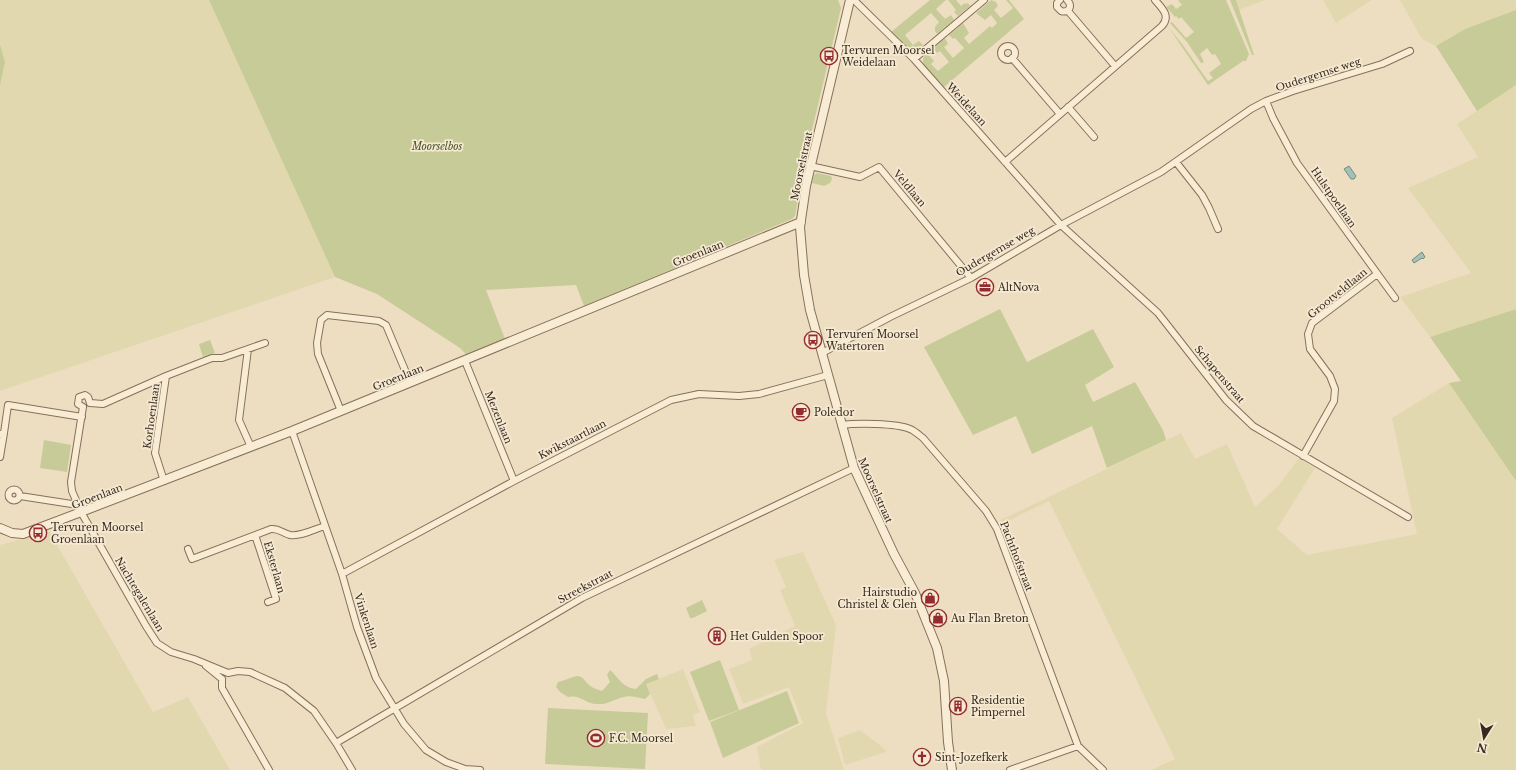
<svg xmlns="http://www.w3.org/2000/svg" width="1516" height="770" font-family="'Libre Baskerville',serif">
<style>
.farmland{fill:#e2d8b0}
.green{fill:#c7cb97}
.water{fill:#a5c0b7;stroke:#6c8e84}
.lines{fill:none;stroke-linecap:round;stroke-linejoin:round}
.minor-casing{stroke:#87705a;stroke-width:8}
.tertiary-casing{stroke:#87705a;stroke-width:10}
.minor{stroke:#f8ecd5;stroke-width:6}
.tertiary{stroke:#f8ecd5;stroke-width:8}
.labels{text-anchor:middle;stroke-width:3.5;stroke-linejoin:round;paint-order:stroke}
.poi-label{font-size:10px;fill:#37291e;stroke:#f5e9d2;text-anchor:start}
.street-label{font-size:10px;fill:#37291e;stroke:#f5e9d2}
.park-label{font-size:10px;font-style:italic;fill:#495325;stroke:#f5e9d2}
</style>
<rect width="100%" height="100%" fill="#eddec2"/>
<!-- farmland -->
<path class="farmland" d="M0 0H209L335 277 0 391V86L5 62 0 44Z
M1236 0H1265L1239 10Z
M1323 0H1372L1336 23Z
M1400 0H1516V10L1465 29 1436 46 1422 39Z
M1516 85V309L1430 337 1400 297 1471 273 1408 188 1478 157 1457 124Z
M1449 383 1516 481V770H1151L1175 759 1049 501 1000 525 999 521 1181 433 1195 459 1227 444 1255 507 1279 485 1299 458 1315 468 1277 529 1307 555 1417 534 1392 418Z
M49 531 153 712 188 697 230 770H0V545Z
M803 552 836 625 826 713 844 770H761L757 747 803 723 789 687 743 704 729 669 752 660 749 649 795 626 780 590 786 587 774 560Z
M683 669 700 712 693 715 696 726 666 729 646 684Z
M860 730 885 749 886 752 845 765 838 738Z"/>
<!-- green -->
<path class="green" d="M209 0H838L841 8 807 151 795 216 792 219 584 306 576 285 486 290 505 339 466 354 460 348 377 294 335 277Z
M930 0H946L936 9 945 19 951 15 954 20 937 34 935 31V27L939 22 931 13 905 35 913 45 919 41 923 45 916 50 908 49 891 32Z
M948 0H956L961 6 965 3 966 4 968 3 970 6 958 16 954 12 956 10Z
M991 0 996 2 998 6 994 10 1001 18 1013 8 1006 0H1009L1024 19 944 87 924 65C922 60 923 57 927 53L934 61 931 64 938 71 949 62 940 51 937 53 933 48 945 38 948 44 944 47 953 58 964 48 955 38 953 39 949 35 963 23 969 33 964 38 969 44 990 26 992 28 997 23 991 15 985 20 976 13Z
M1178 0H1226L1249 54 1246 61H1243L1208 85 1169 28 1182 44 1208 81 1213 78 1209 73 1221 64 1215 54 1212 55 1207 48 1200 54 1204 62 1201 63 1187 42 1170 23 1172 22 1186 38 1194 32 1181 17 1179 19 1176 16 1175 17 1166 7 1172 4 1176 9 1182 5Z
M1230 0H1236L1254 55H1252Z
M1516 10V85L1477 111 1436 46 1465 29Z
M0 44 5 62 0 86Z
M817 173 831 176 832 179 830 183 824 186 812 183 814 175Z
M1000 309 1027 362 1093 329 1114 367 1085 385 1093 402 1135 382 1163 430 1166 440 1107 468 1092 426 1032 454 1016 416 973 435 924 347Z
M1516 309V481L1449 383 1461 381 1430 337Z
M210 340 215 353 203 357 199 344Z
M44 440 71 445 67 472 40 468Z
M702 600 707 611 693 618H690L686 608Z
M720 660 739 710 709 721 690 672Z
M610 670C619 678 623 688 636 689L646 679 657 674 659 679 646 684 650 694 645 699C639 698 629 695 624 697 614 699 608 705 597 704 586 704 580 694 568 697L560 692 556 687 558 682C564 681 571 677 577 676 583 676 584 680 587 683 591 688 597 689 602 691L610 682 607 675Z
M787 691 799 723 723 758 710 722Z
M548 708 648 713 645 769 545 764Z"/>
<!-- water -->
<path class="water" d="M1349 166 1356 176 1354 179H1351L1344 169Z
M1422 252 1425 257 1423 259 1422 258 1414 263 1412 260Z"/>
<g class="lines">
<defs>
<path id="minor" d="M854 0 914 59 1061 225 1158 313 1226 400 1253 426 1408 517
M1060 0 1057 3V7L1061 11C1069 13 1073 6 1067 0
M1068 11 1115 66
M1001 53a7 7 0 1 1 14 0a7 7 0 1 1-14 0Z
M1012 58 1060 114
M914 59 984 0
M1266 101 1273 118 1297 163 1395 298
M1068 107 1094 137
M1005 162 1162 26C1171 16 1162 8 1155 0
M1176 162 1202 195 1209 208 1218 229
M810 166 860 177 879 167 971 278
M248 349 239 420 251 447
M822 353 890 317 971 278 1061 225 1161 172 1251 109 1266 101 1293 91 1382 64 1410 51
M465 361 514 481
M90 403 103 404 166 376
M83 407 71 482 72 491 81 512 146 626 157 643 171 652 194 659 228 673 238 671 250 672 285 688 314 711 336 743 352 770
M83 407 78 404 79 397 85 395 88 397 90 403
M341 411 318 354 317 343 321 320 327 315 379 321 386 325 410 382
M841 425C857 423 896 423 910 429 915 431 919 435 923 438L986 511 997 529 1078 746 1103 770
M292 431 342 574 357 627 376 678 404 724 426 750 446 762 465 769 480 770
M0 434 4 433 8 405 82 417
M1303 456 1334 401 1335 389 1330 376 1310 349 1308 334 1312 323 1377 274
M0 457 4 433
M164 481 155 453 166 376 212 358H222L265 343
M8.5 495a5.5 5.5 0 1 1 11 0a5.5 5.5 0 1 1-11 0Z
M20 496 78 505
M255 535 276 599 268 602
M188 549 192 559 271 529C279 528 282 533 290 535 300 537 315 529 325 526
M342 574 514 481 671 400 699 394 739 396 759 394 828 375
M206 666 222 679
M222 679V688L269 770
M336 743 582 598 854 468
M1010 770 1078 746"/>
<path id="tertiary" d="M850 0 806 186 800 227 804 275 810 310 854 468 894 554 915 593 937 648 944 681 948 742 952 770
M0 528 12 533 23 534 81 512 292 431 801 222"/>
</defs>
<!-- minor casing -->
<use href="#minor" class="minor-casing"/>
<!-- tertiary casing -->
<use href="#tertiary" class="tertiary-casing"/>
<!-- minor -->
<use href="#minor" class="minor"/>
<!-- tertiary -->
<use href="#tertiary" class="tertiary"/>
</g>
<!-- icons -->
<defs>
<symbol id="bus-ring" viewBox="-11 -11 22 22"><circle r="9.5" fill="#f5e9d2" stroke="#942b30" stroke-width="1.5"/><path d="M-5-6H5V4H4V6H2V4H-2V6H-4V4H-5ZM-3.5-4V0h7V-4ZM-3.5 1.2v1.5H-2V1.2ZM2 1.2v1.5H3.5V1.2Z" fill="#942b30"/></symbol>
<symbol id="office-ring" viewBox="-11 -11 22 22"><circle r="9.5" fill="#f5e9d2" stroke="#942b30" stroke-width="1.5"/><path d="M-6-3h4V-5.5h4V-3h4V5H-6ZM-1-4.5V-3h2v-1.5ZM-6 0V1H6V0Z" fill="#942b30"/></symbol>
<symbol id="cafe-ring" viewBox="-11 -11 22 22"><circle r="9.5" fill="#f5e9d2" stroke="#942b30" stroke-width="1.5"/><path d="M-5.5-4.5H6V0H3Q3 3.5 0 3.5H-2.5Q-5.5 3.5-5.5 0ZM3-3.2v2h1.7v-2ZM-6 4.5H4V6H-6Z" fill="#942b30"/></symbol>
<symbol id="shop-ring" viewBox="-11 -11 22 22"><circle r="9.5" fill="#f5e9d2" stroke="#942b30" stroke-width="1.5"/><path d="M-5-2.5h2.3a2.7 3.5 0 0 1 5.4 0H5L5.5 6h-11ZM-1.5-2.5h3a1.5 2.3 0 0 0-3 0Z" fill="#942b30"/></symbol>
<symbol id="building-ring" viewBox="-11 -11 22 22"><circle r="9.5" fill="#f5e9d2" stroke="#942b30" stroke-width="1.5"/><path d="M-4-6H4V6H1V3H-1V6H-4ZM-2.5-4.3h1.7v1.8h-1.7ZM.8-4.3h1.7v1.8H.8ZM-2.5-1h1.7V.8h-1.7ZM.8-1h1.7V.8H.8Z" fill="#942b30"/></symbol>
<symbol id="stadium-ring" viewBox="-11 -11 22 22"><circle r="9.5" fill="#f5e9d2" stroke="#942b30" stroke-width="1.5"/><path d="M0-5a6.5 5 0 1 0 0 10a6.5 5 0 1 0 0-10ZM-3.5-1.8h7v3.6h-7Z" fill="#942b30"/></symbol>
<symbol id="church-ring" viewBox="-11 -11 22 22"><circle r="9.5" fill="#f5e9d2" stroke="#942b30" stroke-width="1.5"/><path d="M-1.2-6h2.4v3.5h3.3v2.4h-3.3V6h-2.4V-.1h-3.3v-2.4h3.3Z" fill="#942b30"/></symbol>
</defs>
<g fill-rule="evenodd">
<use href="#bus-ring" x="819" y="46" width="20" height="20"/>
<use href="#office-ring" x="975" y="277" width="20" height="20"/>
<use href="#bus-ring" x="803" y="330" width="20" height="20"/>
<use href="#cafe-ring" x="791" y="402" width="20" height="20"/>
<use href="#bus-ring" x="28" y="523" width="20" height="20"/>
<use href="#shop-ring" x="920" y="588" width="20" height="20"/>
<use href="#shop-ring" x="928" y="608" width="20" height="20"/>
<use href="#building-ring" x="707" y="626" width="20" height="20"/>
<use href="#building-ring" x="948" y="696" width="20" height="20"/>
<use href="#stadium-ring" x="586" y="728" width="20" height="20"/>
<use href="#church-ring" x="912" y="747" width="20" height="20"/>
</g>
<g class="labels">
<!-- poi labels -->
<g class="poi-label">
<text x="842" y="54">Tervuren Moorsel<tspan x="842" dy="12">Weidelaan</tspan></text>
<text x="998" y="291">AltNova</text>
<text x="826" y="338">Tervuren Moorsel<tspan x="826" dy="12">Watertoren</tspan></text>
<text x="814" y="416">Poledor</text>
<text x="51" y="531">Tervuren Moorsel<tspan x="51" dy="12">Groenlaan</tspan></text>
<text x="917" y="596" text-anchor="end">Hairstudio<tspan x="917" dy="12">Christel &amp; Glen</tspan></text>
<text x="951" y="622">Au Flan Breton</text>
<text x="730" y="640">Het Gulden Spoor</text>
<text x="971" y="704">Residentie<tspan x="971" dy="12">Pimpernel</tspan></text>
<text x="609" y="742">F.C. Moorsel</text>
<text x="935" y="761">Sint-Jozefkerk</text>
</g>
<!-- street labels -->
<g class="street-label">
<text transform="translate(1318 74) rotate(-18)" y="4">Oudergemse weg</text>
<text transform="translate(967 104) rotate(48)" y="4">Weidelaan</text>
<text transform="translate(801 166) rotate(-78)" y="4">Moorselstraat</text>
<text transform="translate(910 188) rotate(50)" y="4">Veldlaan</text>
<text transform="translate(1334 197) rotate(55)" y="4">Hulstpoellaan</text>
<text transform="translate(995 251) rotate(-30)" y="4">Oudergemse weg</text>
<text transform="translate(698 253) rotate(-22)" y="4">Groenlaan</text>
<text transform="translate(1337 293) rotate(-39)" y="4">Grootveldlaan</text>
<text transform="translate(1220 374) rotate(50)" y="4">Schapenstraat</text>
<text transform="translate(398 377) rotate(-22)" y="4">Groenlaan</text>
<text transform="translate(151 416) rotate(-82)" y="4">Korhoenlaan</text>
<text transform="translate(499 417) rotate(68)" y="4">Mezenlaan</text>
<text transform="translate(572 439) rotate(-27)" y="4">Kwikstaartlaan</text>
<text transform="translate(876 490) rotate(66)" y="4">Moorselstraat</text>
<text transform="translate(97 496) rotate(-21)" y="4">Groenlaan</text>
<text transform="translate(1017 556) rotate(69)" y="4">Pachthofstraat</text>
<text transform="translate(275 567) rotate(74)" y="4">Eksterlaan</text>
<text transform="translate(585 586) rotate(-28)" y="4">Streekstraat</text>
<text transform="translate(140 594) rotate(59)" y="4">Nachtegalenlaan</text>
<text transform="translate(367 621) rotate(72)" y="4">Vinkenlaan</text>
</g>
<!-- park labels -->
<g class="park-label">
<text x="437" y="150">Moorselbos</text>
</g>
</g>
<!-- north arrow -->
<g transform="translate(1484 738) rotate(191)" stroke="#f5e9d2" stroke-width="3" paint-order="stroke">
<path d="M0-3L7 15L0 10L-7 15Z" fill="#37291e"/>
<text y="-6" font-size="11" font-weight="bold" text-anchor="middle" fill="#37291e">N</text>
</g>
</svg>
